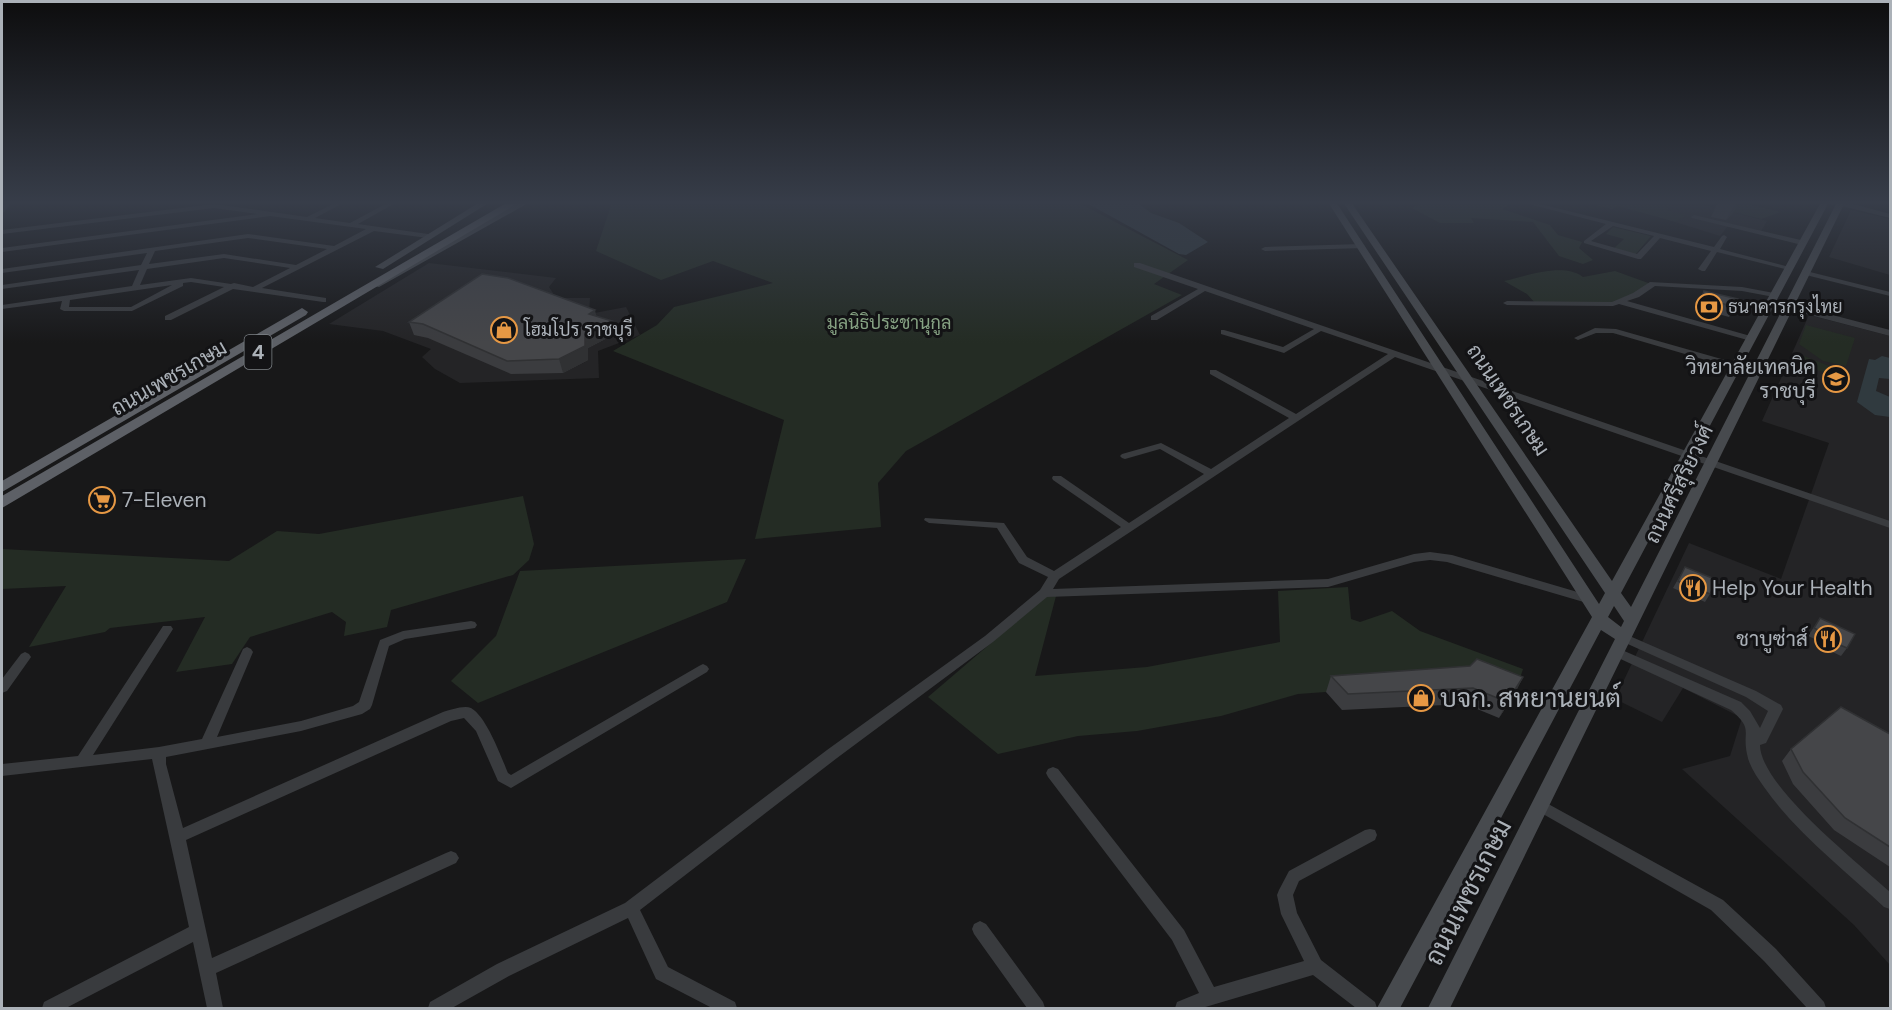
<svg xmlns="http://www.w3.org/2000/svg" width="1892" height="1010" font-family="'DM Sans',Sarabun,sans-serif">
<style>
.built{fill:#242426}
.green{fill:#242c24}
.water{fill:#303a3f}
.lines{fill:none;stroke-linecap:round;stroke-linejoin:round}
.minor{fill:#393b3e;fill-rule:evenodd}
.tertiary{fill:#393b3e;fill-rule:evenodd}
.secondary{fill:#474a4e;fill-rule:evenodd}
.trunk{fill:#5d6066;fill-rule:evenodd}
.wall{fill:#3b3c3f}
.shaded-wall{fill:#303133}
.building{fill:#454649;stroke:#303133;stroke-width:1.5}
.labels{text-anchor:middle;stroke-width:6;stroke-linejoin:round;paint-order:stroke}
.far-poi-label{font-size:18px;fill:#abb1b8;stroke:#131315;text-anchor:start}
.far-park-label{font-size:18px;fill:#86a283;stroke:#131315}
.shield{fill:#131315;stroke:#7d8287;stroke-width:1.5}
.shield-label{font-size:20px;font-weight:bold;fill:#abb1b8}
.poi-label{font-size:21px;fill:#abb1b8;stroke:#131315;text-anchor:end}
.street-label{font-size:21px;fill:#abb1b8;stroke:#131315}
.near-poi-label{font-size:26px;fill:#abb1b8;stroke:#131315;text-anchor:start}
.near-street-label{font-size:26px;fill:#abb1b8;stroke:#131315}
</style>
<rect width="100%" height="100%" fill="#181819"/>
<!-- built -->
<path class="built" d="M1672 202H1692L1767 221 1760 233 1728 226 1720 236 1656 216Z
M1851 210 1890 219V275L1829 257Z
M429 263 556 278 549 287 556 298H590L589 314 626 307 640 335 598 351 599 378 460 383 435 369 422 357 431 349 383 331 329 324Z
M1809 315 1890 336V965L1854 925 1682 769 1730 756 1742 718 1683 688 1662 722 1615 699 1689 543 1781 579 1829 443 1762 421Z"/>
<!-- green -->
<path class="green" d="M612 202H1077L1188 260 1154 284 1182 295 906 451 878 483 881 527 755 539 784 420 613 351 657 325 674 307 773 283 713 261 661 280 596 251Z
M1425 202H1513L1502 209 1550 225 1558 235 1582 242 1579 248 1593 260 1583 264 1559 256 1533 222 1471 218 1474 223H1440L1412 208Z
M1584 202H1673L1667 210 1686 215 1676 222 1618 206 1612 209Z
M1720 202H1738L1781 212 1761 219 1713 207Z
M1613 227 1651 236 1635 255 1613 249 1624 239 1606 234Z
M1615 271 1651 284 1620 302 1535 303 1527 294 1504 281C1526 276 1564 262 1583 277Z
M1806 325 1855 338 1846 366 1823 361 1799 344Z
M1797 352C1809 360 1835 366 1842 373L1834 375 1803 366 1790 367Z
M523 496 534 544 529 560 513 575 391 610 387 627 344 636 346 622 332 612 250 637 232 664 176 672 205 617 110 628 105 632 29 647 66 586 2 589V549L229 561 277 531 319 534Z
M746 559 727 602 478 703 451 681 496 636 520 571Z
M1348 587 1351 619 1360 622 1392 611 1420 631 1523 669 1515 693 1462 682 1298 694 1221 716 1137 731 1078 736 998 754 928 697 1045 597 1056 596 1035 676 1147 667 1280 642 1278 591Z"/>
<!-- water -->
<path class="water" d="M1085 202H1137L1151 213 1179 223 1208 242 1186 255 1179 254Z
M1882 356 1890 358V379L1879 378 1876 391 1890 397V417L1875 415 1857 402 1869 359 1875 360Z"/>
<g class="lines">
<!-- minor -->
<path class="minor" d="M5 202 11 203 4 212 2 213V207Z
M337 202H345L315 218 350 223 389 202H397L358 224 428 234 431 236 428 238 374 231 262 288 326 298V302H323L233 289 171 320H165V316L224 287 191 282 183 283V286L132 311H64L60 309 62 301 2 309V305L132 286 139 270 2 289V285L141 265 147 253 2 273V269L248 234 334 246 366 229 270 216 2 252V248L258 214 214 208 2 234V230L214 204 307 217ZM248 238 327 249 296 265 224 254 149 264 155 251ZM224 258 290 268 253 287 234 283 231 284 191 278 140 285 147 269ZM172 285 131 307H69L70 300Z
M1521 202H1532L1714 247 1722 236 1724 235 1727 237 1720 249 1793 268 1789 270 1717 252 1705 271H1702L1698 269 1711 251 1660 238 1641 259H1638L1584 243V241L1606 224ZM1613 226 1654 236 1637 254 1591 241Z
M1821 202H1844V203C1839 206 1826 205 1821 202Z
M1694 215 1805 241 1806 243 1802 245 1692 218 1691 217Z
M1361 244 1365 246 1364 248 1265 251 1261 249 1265 247Z
M1134 263H1140L1890 521V528L1395 357 1059 579 1053 589 1328 579 1414 554 1430 552 1452 555 1591 596 1593 599 1591 602 1587 603 1447 562 1430 560 1414 562 1328 587 1047 597 993 642 837 758 640 910 668 967 735 1002 737 1008H712L656 979 628 918 509 976 452 1008H428L430 1002 497 964 625 903 827 750 985 636 1040 590 1048 577 1019 563 997 528 929 523 924 520 925 518 1004 523 1027 557 1054 571 1121 527 1053 480 1052 478 1053 476H1061L1129 523 1204 474 1160 449 1125 459 1122 458 1120 456 1122 454 1161 443 1211 469 1289 418 1210 374V370H1216L1296 414 1388 354 1321 331 1284 353 1221 334V330H1224L1283 347 1314 329 1205 291 1157 320H1151V316L1198 289 1134 267Z
M1802 270 1890 292V296L1802 274Z
M1650 282 1742 287 1774 293 1778 295 1774 297 1742 291 1655 286 1639 297 1627 301 1754 337 1755 339 1751 341 1619 304 1613 306 1507 305 1503 303 1507 301 1612 302 1633 293Z
M1595 328 1616 329 1739 364 1740 366 1736 369 1733 368 1613 333H1596L1578 340 1574 338Z
M471 621 475 622 477 625 475 628 405 639 389 646 372 705 370 709 362 714 301 731 166 757V764L183 828 443 712C450 710 464 705 471 708 487 717 501 757 508 773L511 775 699 666 703 664 707 666 709 669 707 672 511 788 498 781 476 731 464 718 451 721 186 840 212 958 446 853 451 851 456 853 459 858 456 863 216 973 223 1008H207L193 942 66 1008H42L44 1002 189 927 152 759 2 776V764L78 756 163 626H171L173 629 93 755 159 747 202 739 243 649 247 647 251 649 253 652 217 737 301 721 353 706 359 702 380 640 403 631Z
M1625 634 1756 691 1781 705 1783 709 1766 743 1760 745C1760 786 1860 864 1890 892V909L1884 907C1844 869 1796 833 1764 787 1757 777 1749 766 1747 754 1742 730 1754 730 1731 710L1614 656 1612 653 1614 650 1618 648 1622 650 1741 702 1750 711 1760 728 1768 711 1746 697 1621 641 1619 638 1621 635Z
M25 652 29 654 31 657 29 660 7 691 2 693V679L21 654Z
M1053 767 1058 769 1184 930 1214 987 1304 961 1281 914 1277 895 1279 890 1289 871 1365 830 1370 829 1375 830 1377 835 1375 840 1299 881 1293 895 1297 913 1321 960 1375 1002 1377 1008H1356L1313 975 1202 1008H1175L1177 1002 1199 993 1172 940 1048 777 1046 773 1048 769Z
M1541 800 1723 900 1776 949 1824 1002 1826 1008H1807L1764 961 1711 910 1536 810 1534 806 1536 802Z
M980 921 986 924 1043 1002 1045 1008H1027L974 934 972 929 974 924Z"/>
<!-- tertiary -->
<path class="tertiary" d="M1838 202H1846L1890 214V218L1838 205Z
M1790 304 1890 330V336L1787 309V305Z"/>
<!-- secondary -->
<path class="secondary" d="M480 202H490L383 269 375 267Z
M520 202H530L379 287 371 285Z
M1328 202H1336L1599 604 1605 593 1343 202H1351L1612 581 1821 202H1829L1621 593 1631 607 1837 202H1845L1450 1008H1428L1615 639 1601 630 1400 1008H1377L1592 617ZM1614 606 1624 621 1621 627 1608 617Z"/>
<!-- trunk -->
<path class="trunk" d="M508 202H520L2 508V496Z
M302 308 308 312 306 315 2 492V481Z"/>
</g>
<!-- wall -->
<path class="wall" d="M1718 202H1738L1733 213 1726 220 1711 217Z
M1704 291 1735 307 1729 317 1697 308 1699 300Z
M596 316 612 321 615 334 588 348V360L563 373 511 374 428 338 414 335 409 322Z
M1685 567 1710 594 1705 602 1673 588Z
M1820 618 1847 648 1841 656 1822 647 1824 643 1808 636Z
M1331 676 1523 677 1515 693 1499 718 1465 704 1342 710 1326 692Z
M1890 734V867L1834 830 1793 784 1782 761 1791 749Z"/>
<!-- shaded-wall -->
<path class="shaded-wall" d="M1736 202H1738L1733 213 1726 220Z
M595 310 598 324 589 314Z
M612 321 615 334 588 348V360L563 373 559 359 585 335Z
M1523 677 1515 693 1499 718 1507 702Z"/>
<!-- building -->
<path class="building" d="M482 274 508 278 595 310 589 314 612 321 585 335V346L559 359 507 361 423 324 409 322Z
M1704 291 1738 299 1735 307 1702 298Z
M1685 567 1717 580 1710 594 1678 581Z
M1820 618 1855 634 1847 648 1828 640 1830 636 1814 628Z
M1477 659 1523 677 1507 702 1473 688 1348 694 1331 676 1470 666Z
M1841 707 1890 734V847L1845 818 1803 772 1791 749Z"/>
<!-- sky -->
<linearGradient id="sky" x2="0" y2="1"><stop stop-color="#0d0d0e"/><stop offset="0.59" stop-color="#373d49"/><stop offset="1" stop-color="#373d49" stop-opacity="0"/></linearGradient>
<rect width="1892" height="343" fill="url(#sky)"/>
<!-- icons -->
<defs>
<symbol id="bank-ring" viewBox="-11 -11 22 22"><circle r="9.5" fill="#131315" stroke="#e69844" stroke-width="1.5"/><path d="M-6-4H6V4H-6ZM0-2.3a2.3 2.3 0 1 0 0 4.6a2.3 2.3 0 1 0 0-4.6Z" fill="#e69844"/></symbol>
<symbol id="shop-ring" viewBox="-11 -11 22 22"><circle r="9.5" fill="#131315" stroke="#e69844" stroke-width="1.5"/><path d="M-5-2.5h2.3a2.7 3.5 0 0 1 5.4 0H5L5.5 6h-11ZM-1.5-2.5h3a1.5 2.3 0 0 0-3 0Z" fill="#e69844"/></symbol>
<symbol id="university-ring" viewBox="-11 -11 22 22"><circle r="9.5" fill="#131315" stroke="#e69844" stroke-width="1.5"/><path d="M0-5L7-2L0 1L-7-2ZM-4 1L0 2.5L4 1V4Q0 6-4 4Z" fill="#e69844"/></symbol>
<symbol id="supermarket-ring" viewBox="-11 -11 22 22"><circle r="9.5" fill="#131315" stroke="#e69844" stroke-width="1.5"/><path d="M-6-5.5h2.5l.6 2H6L4.5 2H-2.5L-4.4-4H-6ZM-1.5 3.2a1.3 1.3 0 1 0 .1 0ZM3 3.2a1.3 1.3 0 1 0 .1 0Z" fill="#e69844"/></symbol>
<symbol id="restaurant-ring" viewBox="-11 -11 22 22"><circle r="9.5" fill="#131315" stroke="#e69844" stroke-width="1.5"/><path d="M-5-6h1v4h1v-4h1v4h1v-4h1v5L-1.5 .5V6h-2V.5L-5-1ZM5-6V6H3V1.5H1.5Q1.5-4 5-6Z" fill="#e69844"/></symbol>
</defs>
<g fill-rule="evenodd">
<use href="#bank-ring" x="1694" y="292" width="30" height="30"/>
<use href="#shop-ring" x="489" y="315" width="30" height="30"/>
<use href="#university-ring" x="1821" y="364" width="30" height="30"/>
<use href="#supermarket-ring" x="87" y="485" width="30" height="30"/>
<use href="#restaurant-ring" x="1678" y="573" width="30" height="30"/>
<use href="#restaurant-ring" x="1813" y="624" width="30" height="30"/>
<use href="#shop-ring" x="1406" y="683" width="30" height="30"/>
</g>
<g class="labels">
<!-- far-poi labels -->
<g class="far-poi-label">
<text x="1728" y="313">ธนาคารกรุงไทย</text>
<text x="524" y="336">โฮมโปร ราชบุรี</text>
</g>
<!-- far-park labels -->
<g class="far-park-label">
<text x="889" y="329">มูลนิธิประชานุกูล</text>
</g>
<!-- shield labels -->
<rect class="shield" x="244.5" y="335" width="27" height="34" rx="4.5"/>
<g class="shield-label">
<text x="258" y="359">4</text>
</g>
<!-- poi labels -->
<g class="poi-label">
<text x="1816" y="374">วิทยาลัยเทคนิค<tspan x="1816" dy="24">ราชบุรี</tspan></text>
<text x="122" y="507" text-anchor="start">7-Eleven</text>
<text x="1712" y="595" text-anchor="start">Help Your Health</text>
<text x="1808" y="646">ชาบูซ่าส์</text>
</g>
<!-- street labels -->
<g class="street-label">
<text transform="translate(169 378) rotate(-30)" y="7">ถนนเพชรเกษม</text>
<text transform="translate(1508 400) rotate(56)" y="7">ถนนเพชรเกษม</text>
<text transform="translate(1679 484) rotate(-64)" y="7">ถนนศรีสุริยวงศ์</text>
</g>
<!-- near-poi labels -->
<g class="near-poi-label">
<text x="1440" y="707">บจก. สหยานยนต์</text>
</g>
<!-- near-street labels -->
<g class="near-street-label">
<text transform="translate(1468 892) rotate(-63)" y="9">ถนนเพชรเกษม</text>
</g>
</g>
<!-- border -->
<rect width="1892" height="1010" fill="none" stroke="#abb1b8" stroke-width="6"/>
</svg>
